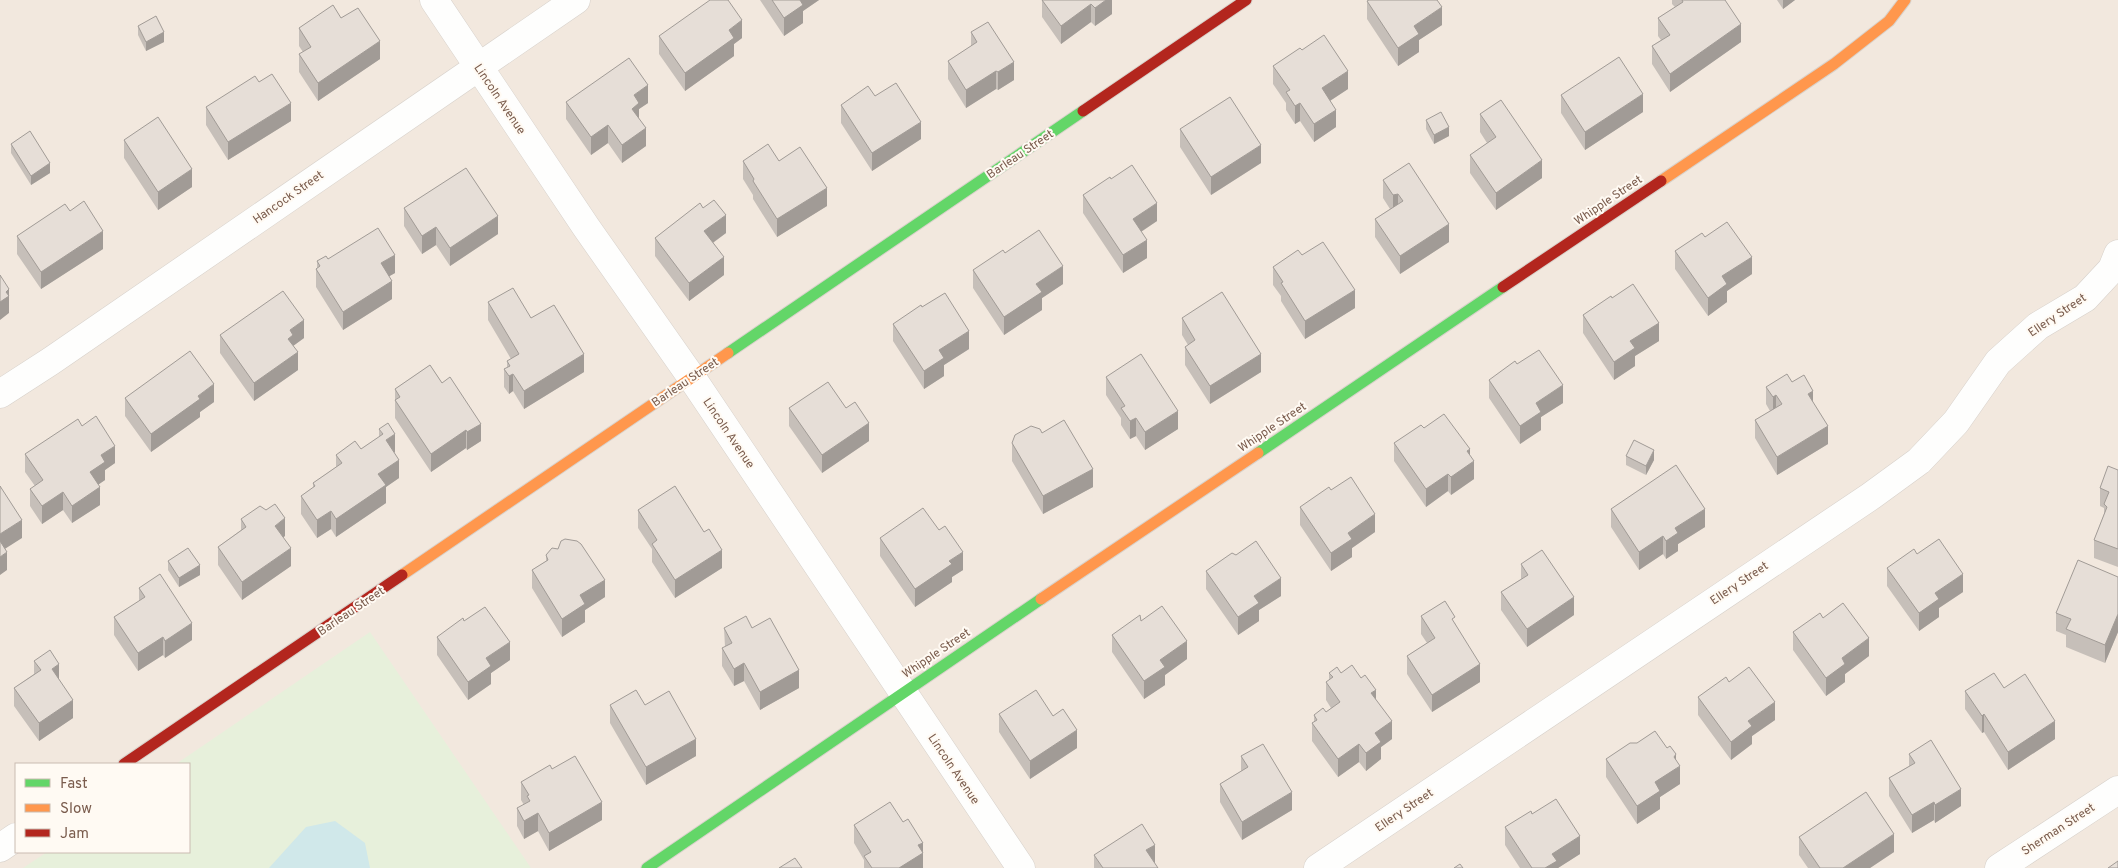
<svg xmlns="http://www.w3.org/2000/svg" width="2118" height="868" font-family="Overpass,sans-serif">
<style>
.residential{fill:#f2e8de;fill-rule:evenodd}
.green{fill:#e7f0db}
.water{fill:#d0e8ea}
.lines{fill:none;stroke-linecap:round;stroke-linejoin:round}
.street-casing{stroke:#d7d1cb;stroke-width:29}
.fast-casing{stroke:#d9d2cb;stroke-width:13}
.slow-casing{stroke:#d9d2cb;stroke-width:13}
.jam-casing{stroke:#d9d2cb;stroke-width:13}
.street{stroke:#fefefd;stroke-width:28}
.fast{stroke:#63d668;stroke-width:11}
.slow{stroke:#ff974d;stroke-width:11}
.jam{stroke:#b3261e;stroke-width:11}
.wall{fill:#c6bfb9}
.shaded-wall{fill:#a19b96}
.building{fill:#e6ded7;stroke:#a19b96}
.labels{text-anchor:middle;stroke-width:4;stroke-linejoin:round;paint-order:stroke}
.street-label{font-size:12px;fill:#7a5c4d;stroke:#fffaf3}
</style>
<rect width="100%" height="100%" fill="#f9f5f0"/>
<!-- residential -->
<path class="residential" d="M0 0H2118V868H0ZM16 764H189V852H16Z"/>
<!-- green -->
<path class="green" d="M370 632 531 868H23L47 852H189V764H176Z"/>
<!-- water -->
<path class="water" d="M335 821 365 843 370 868H269L306 827Z"/>
<g class="lines">
<defs>
<path id="street" d="M434 0 586 227 692 378 1021 868
M0 394 51 361 576 0
M0 848 16 837
M1318 868 1871 496 1919 461 1956 422 1998 362 2038 326 2085 298 2112 269 2118 254
M1999 868 2118 790"/>
<path id="fast" d="M728 353 1083 111
M1258 453 1503 287
M647 868 1041 599"/>
<path id="slow" d="M1661 181 1834 64 1889 21 1905 0
M402 575 728 353
M1041 599 1258 453"/>
<path id="jam" d="M1083 111 1246 0
M1503 287 1661 181
M124 764 402 575"/>
</defs>
<!-- street casing -->
<use href="#street" class="street-casing"/>
<!-- fast casing -->
<use href="#fast" class="fast-casing"/>
<!-- slow casing -->
<use href="#slow" class="slow-casing"/>
<!-- jam casing -->
<use href="#jam" class="jam-casing"/>
<!-- street -->
<use href="#street" class="street"/>
<!-- fast -->
<use href="#fast" class="fast"/>
<!-- slow -->
<use href="#slow" class="slow"/>
<!-- jam -->
<use href="#jam" class="jam"/>
</g>
<!-- wall -->
<path class="wall" d="M760 0H819L803 11V23L784 36Z
M1042 0H1112V14L1095 26 1091 22 1061 44 1042 17Z
M1672 0H1725L1741 42 1670 92 1652 64V46L1661 40 1658 36V18L1675 7 1672 4Z
M1777 0H1795L1783 9Z
M1367 1 1442 25 1419 40V52L1398 66 1367 19Z
M341 18 380 59 318 101 299 72V54L303 52 299 46V28Z
M138 26 164 42 146 51 138 35Z
M971 32 1014 80 998 90 996 89 966 108 948 79V61L971 46Z
M659 36 742 38 734 44V56L685 91 659 54Z
M1302 50 1348 89 1330 101 1336 127 1314 142 1300 121 1295 124 1286 110V103L1273 84V66Z
M259 82 291 121 228 160 206 125V107Z
M1561 95 1643 112 1585 150 1561 113Z
M875 96 921 139 872 171 841 123V105Z
M566 102 648 103 639 109V119L646 146 622 163 608 143 591 155 566 119Z
M1480 114 1542 178 1496 210 1470 173V155L1487 143 1480 132Z
M1426 120 1449 136 1434 144 1426 129Z
M1180 129 1261 163 1211 195 1180 147Z
M124 140 192 187 158 210 124 158Z
M11 144 50 173 31 185 11 153Z
M743 161H779L827 206 777 237 753 199V195L743 179Z
M1111 179 1157 221 1141 232 1147 258 1123 273 1083 213V195Z
M1383 180 1449 242 1400 274 1375 237V219L1390 209 1383 198Z
M404 208 498 234 450 266 436 245 422 254 404 226Z
M703 208 726 233 713 243 724 275 689 301 655 256V238Z
M70 211 103 249 41 289 17 254V236Z
M1705 237 1752 274 1727 291V302L1708 316 1675 269V251Z
M1005 253 1063 284 1042 298V310L1004 335 973 288V270Z
M1302 255 1355 308 1305 339 1281 301V296L1273 285V267Z
M328 259 395 273 389 276 392 299 343 330 316 287V269L317 268V261Z
M1612 298 1659 341 1635 356V366L1614 380 1583 333V315Z
M488 302 531 318 584 372 524 409 513 391 509 394 504 387V369L507 368V361L511 359 488 320Z
M922 307 969 349 944 365V376L924 389 893 341V324Z
M1182 318 1261 372 1210 404 1185 365V347L1188 345 1182 335Z
M220 335 304 338 293 346 298 370 254 401 220 353Z
M430 365 481 441 467 450 466 448 431 472 395 418V389Z
M1106 377 1178 429 1145 450 1136 436 1130 439 1121 425V418L1106 395Z
M1489 380 1563 403 1541 417V430L1520 444 1489 398Z
M1792 382 1813 403 1828 444 1777 475 1755 438V420L1770 411 1766 404V387Z
M125 398 214 402 200 412V417L151 452 125 416Z
M789 408H846L869 441 822 473 789 426Z
M1424 428 1470 456 1474 479 1451 495 1448 491 1426 507 1394 461V443Z
M379 429 395 452 394 453 399 478 386 487V503L336 537 331 529 317 538 301 514V496L313 488V483L336 467V455L361 449 379 437Z
M1042 433 1093 487 1043 514 1012 461V443Z
M25 454 115 463 105 470V480L98 485 100 505 72 523 63 510 42 524 30 506V489L35 486 25 472Z
M1626 456 1654 460 1646 475 1626 465Z
M2118 470V567L2094 558V540L2104 514V508L2100 506V488Z
M1331 490 1375 532 1352 548V557L1331 571 1300 525V507Z
M1611 509 1705 527 1678 544V551L1666 559 1663 554 1639 570 1611 527Z
M638 510 704 532 722 568 675 598 652 562V549L638 528Z
M241 519 285 536 283 537 291 566 242 600 218 565V547L241 530Z
M880 538 963 570 952 577V582L915 607 880 556Z
M1917 554 1963 592 1939 608V617L1919 631 1887 586V568Z
M546 555 605 597 585 610V622L562 637 532 588V570L546 561Z
M168 561 200 575 179 587 168 570Z
M1521 564 1574 615 1527 647 1501 610V592L1521 579Z
M1206 571 1281 596 1259 610V621L1238 635 1206 589Z
M2118 577V632L2105 663 2066 647V635L2056 631V613Z
M139 588 192 640 165 658 163 655 138 671 114 635V617L139 601Z
M1421 616 1455 623 1480 682 1432 712 1407 674V656L1427 643 1421 634Z
M1823 618 1869 656 1845 674V682L1826 696 1793 650V632Z
M464 621 510 660 491 673V684L468 700 437 655V637Z
M1141 621 1187 659 1165 675V685L1144 699 1112 652V635Z
M724 628H752L799 688 760 710 744 681 734 686 722 666V648L725 647Z
M34 661 59 679 73 718 39 741 14 706V688L34 674Z
M1329 673H1341L1376 700 1392 739 1381 747V759L1366 771 1359 762 1338 777 1312 741V723L1314 722V715L1326 712 1331 708 1326 700V682L1329 680Z
M2004 688 2055 739 2008 770 1984 732 1982 733 1965 709V691Z
M1698 697 1775 720 1752 736V744L1731 760 1698 715Z
M610 705H645L696 756 646 785 610 723Z
M999 714 1077 748 1030 779 999 732Z
M1667 748 1676 760 1680 784 1660 797V809L1637 824 1606 777V759Z
M1909 754 1961 806 1935 823 1934 820 1912 833 1889 796V778L1909 766Z
M1241 756 1292 810 1242 840 1220 802V784L1241 771Z
M552 769 602 820 549 851 538 831 524 839 517 826V808L524 805 521 800V782Z
M1532 814 1580 854 1558 868H1520L1505 845V827Z
M903 822 923 843V868H864V860L854 843V825Z
M1799 837 1894 852 1870 868H1808L1799 855Z
M1094 855 1155 863H1154L1158 868H1094Z"/>
<!-- shaded-wall -->
<path class="shaded-wall" d="M798 0H819L803 11V23L784 36V18Z
M1106 0H1112V14L1095 26V8Z
M1783 0H1795L1783 9Z
M1091 4V22L1061 44V26Z
M1442 7V25L1419 40V52L1398 66V48L1414 26Z
M742 20V38L734 44V56L685 91V73L729 30Z
M1741 24V42L1670 92V74Z
M164 32V42L146 51V42Z
M380 41V59L318 101V83Z
M1014 62V80L998 90V72Z
M996 71V89L966 108V90Z
M1348 71V89L1322 106V88Z
M648 85V103L639 109V121L632 109 634 95Z
M1643 94V112L1585 150V132Z
M291 103V121L228 160V142Z
M1300 103V121L1295 124V106Z
M1336 110V127L1314 142V124Z
M921 122V139L872 171V153Z
M608 125V143L591 155V137Z
M1449 127V136L1434 144V135Z
M646 128V146L622 163V145Z
M1261 145V163L1211 195V177Z
M1542 160V178L1496 210V193Z
M50 163V173L31 185V176Z
M192 169V187L158 210V192Z
M827 188V206L777 237V219Z
M1398 194V212L1393 213V195Z
M1157 203V221L1133 237V219Z
M726 215V233L704 249V231Z
M498 216V234L450 266V248Z
M1449 224V242L1400 274V256Z
M436 227V245L422 254V236Z
M103 231V249L41 289V272Z
M1147 240V258L1123 273V255Z
M395 255V273L381 281V263Z
M724 257V275L689 301V283Z
M1752 257V274L1727 291V302L1708 316V298L1722 276Z
M1063 266V284L1042 298V310L1004 335V317L1036 284Z
M392 281V299L343 330V312Z
M9 289V313L0 320V302L6 292Z
M1355 290V308L1305 339V321Z
M304 320V338L293 346 288 339 290 330Z
M1659 323V341L1635 356V366L1614 380V362L1630 341Z
M969 331V349L944 365V376L924 389V371L939 350Z
M298 352V370L254 401V383Z
M584 354V372L524 409V391Z
M1261 354V372L1210 404V386Z
M513 374V391L509 394V376Z
M214 384V402L200 412V417L151 452V434L198 396Z
M1563 385V403L1541 417V430L1520 444V426L1536 403Z
M1813 391V408L1808 394Z
M1776 395V413L1773 415V397Z
M1178 411V429L1145 450V432Z
M1136 418V436L1130 439V421Z
M869 423V441L822 473V455Z
M481 424V441L467 450V432Z
M1828 426V444L1777 475V457Z
M466 430V448L431 472V454Z
M395 434V452L386 458V440Z
M115 446V463L105 470V480L90 490V472L101 455Z
M1470 449V464L1474 461V479L1451 495V477L1467 451Z
M1654 450V460L1646 475V466Z
M399 460V478L386 487V503L336 537V519L378 474Z
M1093 469V487L1043 514V496Z
M1448 474V491L1426 507V489Z
M100 487V505L72 523V506Z
M63 492V510L42 524V506Z
M1705 509V527L1678 544V551L1666 559V541L1675 528Z
M331 511V529L317 538V520Z
M1375 514V532L1352 548V557L1331 571V553L1348 533Z
M285 518V536L275 543V526Z
M22 520V538L0 552V534Z
M1663 536V554L1639 570V552Z
M291 548V566L242 600V582Z
M722 550V568L675 598V580Z
M7 552V570L0 575V557Z
M963 552V570L952 577V582L915 607V589L949 561Z
M200 565V575L179 587V578Z
M1963 574V592L1939 608V617L1919 631V613L1935 593Z
M1281 578V596L1259 610V621L1238 635V617L1254 596Z
M605 580V597L585 610V622L562 637V619L580 595Z
M1574 597V615L1527 647V629Z
M2118 614V632L2105 663V645Z
M192 623V640L165 658V641Z
M163 637V655L138 671V653Z
M1869 638V656L1845 674V682L1826 696V678L1842 658Z
M1187 641V659L1165 675V685L1144 699V681L1160 660Z
M510 642V660L491 673V684L468 700V682L486 658Z
M744 663V681L734 686V669Z
M59 664V681L52 669Z
M1480 664V682L1432 712V695Z
M799 670V688L760 710V692Z
M1376 690V708L1371 693Z
M73 700V718L39 741V723Z
M1775 702V720L1752 736V744L1731 760V742L1748 721Z
M1984 714V732L1982 733V716Z
M1392 721V739L1381 747V759L1366 771V753L1375 733Z
M2055 721V739L2008 770V752Z
M1077 730V748L1030 779V761Z
M696 739V756L646 785V767Z
M1359 744V762L1338 777V759Z
M1676 754V769L1680 766V784L1660 797V809L1637 824V806Z
M1961 789V806L1935 823V805Z
M1292 792V810L1242 840V822Z
M602 802V820L549 851V833Z
M1934 802V820L1912 833V815Z
M538 813V831L524 839V821Z
M1894 834V852L1870 868H1843Z
M1580 836V854L1558 868H1545L1552 854Z
M923 843V868H899L918 845Z
M1155 845V863L1146 868V850Z"/>
<!-- building -->
<path class="building" d="M710 0H728L742 20 729 30 734 38 685 73 659 36Z
M772 0H800L803 5 784 18Z
M1042 0H1106L1095 8 1091 4 1061 26Z
M1369 0H1437L1442 7 1414 26 1419 34 1398 48 1367 1Z
M1682 0H1725L1741 24 1670 74 1652 46 1670 35 1658 18 1683 2Z
M333 5 341 18 358 8 380 41 318 83 299 54 311 47 299 28Z
M156 16 164 32 146 42 138 26Z
M988 22 1014 62 998 72 996 71 966 90 948 61 977 42 971 32Z
M1324 35 1348 71 1322 88 1336 110 1314 124 1300 103 1295 106 1286 92 1290 90 1273 66 1300 48 1302 50Z
M1619 57 1643 94 1585 132 1561 95Z
M629 58 648 85 634 95 639 103 632 109 646 128 622 145 608 125 591 137 566 102Z
M272 74 291 103 228 142 206 107 255 76 259 82Z
M896 83 921 122 872 153 841 105 868 86 875 96Z
M1230 97 1261 145 1211 177 1180 129Z
M1501 100 1542 160 1496 193 1470 155 1496 137 1480 114Z
M1441 112 1449 127 1434 135 1426 120Z
M158 117 192 169 158 192 124 140Z
M30 131 50 163 31 176 11 144Z
M768 144 779 161 800 147 827 188 777 219 753 181 754 179 743 161Z
M1409 163 1449 224 1400 256 1375 219 1403 201 1398 194 1393 195 1383 180Z
M1132 165 1157 203 1133 219 1147 240 1123 255 1083 195 1110 177 1111 179Z
M466 168 498 216 450 248 436 227 422 236 404 208Z
M714 200 726 215 704 231 724 257 689 283 655 238 700 203 703 208Z
M84 201 103 231 41 272 17 236 65 204 70 211Z
M1727 222 1752 257 1722 276 1727 284 1708 298 1675 251 1702 233 1705 237Z
M378 228 395 255 381 263 392 281 343 312 316 269 320 266 317 261 326 256 328 259Z
M1039 230 1063 266 1036 284 1042 292 1004 317 973 270 1003 250 1005 253Z
M1323 242 1355 290 1305 321 1281 283 1283 282 1273 267 1298 250 1302 255Z
M0 275 9 289 6 292 9 296 0 302Z
M1633 284 1659 323 1630 341 1635 348 1614 362 1583 315 1611 296 1612 298Z
M513 288 531 318 554 305 584 354 524 391 513 374 509 376 504 369 510 366 507 361 519 354 488 302Z
M283 291 304 320 290 330 293 335 288 339 298 352 254 383 220 335Z
M1222 292 1261 354 1210 386 1185 347 1195 340 1182 318Z
M945 293 969 331 939 350 944 358 924 371 893 324 921 305 922 307Z
M1539 350 1563 385 1536 403 1541 412 1520 426 1489 380 1515 361 1517 364Z
M190 351 214 384 198 396 200 399 151 434 125 398Z
M1141 354 1178 411 1145 432 1136 418 1130 421 1121 408 1125 406 1106 377Z
M430 365 442 383 450 377 481 424 467 432 466 430 431 454 395 400 400 397 395 389Z
M1787 374 1792 382 1804 375 1813 391 1808 394 1828 426 1777 457 1755 420 1782 404 1776 395 1773 397 1766 387Z
M828 382 846 408 855 402 869 423 822 455 789 408Z
M1444 414 1470 449 1467 451 1474 461 1451 477 1448 474 1426 489 1394 443 1421 425 1424 428Z
M96 416 115 446 101 455 105 462 90 472 100 487 72 506 63 492 42 506 30 489 43 480 25 454 78 419 82 426Z
M1064 420 1093 469 1043 496 1012 443 1015 435 1031 426 1040 429 1042 433Z
M388 423 395 434 386 440 399 460 378 474 386 485 336 519 331 511 317 520 301 496 315 486 313 483 342 463 336 455 355 441 361 449 383 434 379 429Z
M1634 440 1654 450 1646 466 1626 456Z
M1676 465 1705 509 1675 528 1678 533 1666 541 1663 536 1639 552 1611 509Z
M2108 466 2118 470V549L2094 540 2107 507 2104 504 2109 492 2100 488Z
M1351 477 1375 514 1348 533 1352 539 1331 553 1300 507 1329 487 1331 490Z
M0 486 22 520 0 534Z
M675 486 704 532 709 529 722 550 675 580 652 544 657 540 638 510Z
M275 504 285 518 275 526 291 548 242 582 218 547 246 527 241 519 260 506 266 510Z
M923 508 939 530 945 526 963 552 949 561 952 564 915 589 880 538Z
M565 539 577 541 581 544 605 580 580 595 585 604 562 619 532 570 548 560 546 555 552 548 558 549 561 541Z
M1939 539 1963 574 1935 593 1939 599 1919 613 1887 568 1914 549 1917 554Z
M0 541 7 552 0 557Z
M1256 541 1281 578 1254 596 1259 603 1238 617 1206 571 1232 553 1236 555Z
M188 548 200 565 179 578 168 561Z
M1542 550 1574 597 1527 629 1501 592 1528 575 1521 564Z
M2078 560 2118 577V614L2105 645 2066 629 2071 619 2056 613Z
M160 574 192 623 165 641 163 637 138 653 114 617 145 597 139 588Z
M1445 601 1455 617 1452 619 1480 664 1432 695 1407 656 1435 638 1421 616Z
M1843 603 1869 638 1842 658 1845 664 1826 678 1793 632 1820 613 1823 618Z
M1162 606 1187 641 1160 660 1165 667 1144 681 1112 635 1140 615 1141 621Z
M485 607 510 642 486 658 491 666 468 682 437 637 463 618 464 621Z
M746 616 752 628 770 618 799 670 760 692 744 663 734 669 722 648 732 643 724 628Z
M50 650 59 664 52 669 73 700 39 723 14 688 41 670 34 661Z
M1352 665 1361 678 1365 675 1376 690 1371 693 1392 721 1375 733 1381 742 1366 753 1359 744 1338 759 1312 723 1317 720 1314 715 1323 708 1326 712 1340 702 1326 682 1333 677 1329 673 1337 667 1341 673Z
M1749 667 1775 702 1748 721 1752 726 1731 742 1698 697 1726 677 1729 682Z
M1994 673 2004 688 2025 674 2055 721 2008 752 1984 714 1982 716 1965 691Z
M636 690 645 705 669 691 696 739 646 767 610 705Z
M1036 690 1053 716 1063 709 1077 730 1030 761 999 714Z
M1655 731 1667 748 1670 746 1676 754 1674 757 1680 766 1655 782 1660 791 1637 806 1606 759 1630 743H1637Z
M1931 740 1961 789 1935 805 1934 802 1912 815 1889 778 1915 763 1909 754Z
M1263 744 1292 792 1242 822 1220 784 1248 767 1241 756Z
M575 756 602 802 549 833 538 813 524 821 517 808 530 801 527 796 529 795 521 782 550 765 552 769Z
M1866 792 1894 834 1843 868H1820L1799 837Z
M1556 799 1580 836 1552 854 1557 861 1545 868H1532L1505 827 1531 811 1532 814Z
M890 802 903 822 908 819 923 843 918 845 923 853 899 868H872L864 856 871 852 854 825Z
M1142 824 1155 845 1146 850 1158 868H1103L1094 855Z
M795 858 802 868H779Z
M2118 861V868H2108Z
M1460 864 1463 868H1454Z"/>
<g class="labels">
<!-- street labels -->
<g class="street-label">
<text transform="translate(500 99) rotate(56)" y="4">Lincoln Avenue</text>
<text transform="translate(1020 154) rotate(-34)" y="4">Barleau Street</text>
<text transform="translate(288 197) rotate(-35)" y="4">Hancock Street</text>
<text transform="translate(1608 200) rotate(-34)" y="4">Whipple Street</text>
<text transform="translate(2057 315) rotate(-34)" y="4">Ellery Street</text>
<text transform="translate(685 382) rotate(-34)" y="4">Barleau Street</text>
<text transform="translate(1272 427) rotate(-34)" y="4">Whipple Street</text>
<text transform="translate(729 433) rotate(56)" y="4">Lincoln Avenue</text>
<text transform="translate(1739 583) rotate(-34)" y="4">Ellery Street</text>
<text transform="translate(351 611) rotate(-34)" y="4">Barleau Street</text>
<text transform="translate(936 653) rotate(-34)" y="4">Whipple Street</text>
<text transform="translate(954 769) rotate(56)" y="4">Lincoln Avenue</text>
<text transform="translate(1404 810) rotate(-34)" y="4">Ellery Street</text>
<text transform="translate(2058 829) rotate(-33)" y="4">Sherman Street</text>
</g>
</g>
<!-- legend -->
<rect x="15" y="763" width="175" height="90" fill="#fffaf3" stroke="#cabbb1"/>
<rect x="25" y="779" width="25" height="8" fill="#63d668" stroke="#cabbb1"/>
<text x="60" y="788" font-size="15" fill="#7a5c4d">Fast</text>
<rect x="25" y="804" width="25" height="8" fill="#ff974d" stroke="#cabbb1"/>
<text x="60" y="813" font-size="15" fill="#7a5c4d">Slow</text>
<rect x="25" y="829" width="25" height="8" fill="#b3261e" stroke="#cabbb1"/>
<text x="60" y="838" font-size="15" fill="#7a5c4d">Jam</text>
</svg>
